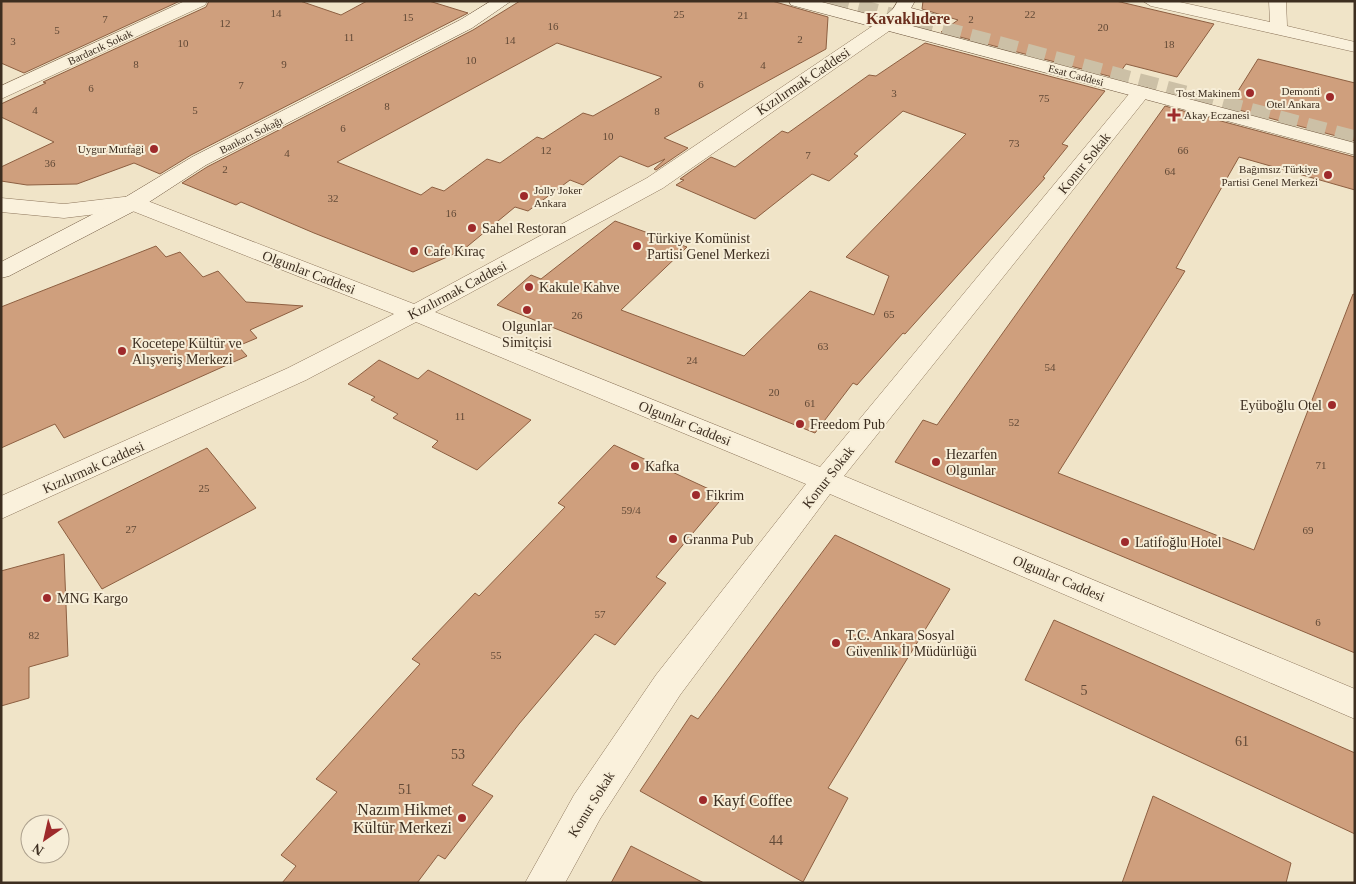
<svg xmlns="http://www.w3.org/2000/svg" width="1356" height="884" font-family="Georgia,serif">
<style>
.building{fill:#cf9f7d;stroke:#8d5f41;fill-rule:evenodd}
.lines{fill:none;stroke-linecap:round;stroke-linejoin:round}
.secondary-tunnel{stroke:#ccc0a6;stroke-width:19;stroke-dasharray:19 10;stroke-linecap:butt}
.street-casing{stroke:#8d765c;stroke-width:1}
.secondary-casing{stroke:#6f573f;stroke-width:1}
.street{fill:#faf1dc;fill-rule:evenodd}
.secondary{fill:#faf1dc;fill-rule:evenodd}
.poi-dot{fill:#9e2a2b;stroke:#f7eed8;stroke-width:2}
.labels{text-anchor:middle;stroke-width:4;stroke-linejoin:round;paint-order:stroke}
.number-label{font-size:11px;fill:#624a37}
.far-street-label{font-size:11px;fill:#3d2e20;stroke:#f7eed8}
.far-poi-label{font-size:11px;fill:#3d2e20;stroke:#f7eed8;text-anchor:end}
.street-label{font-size:14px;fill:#3d2e20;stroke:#f7eed8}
.poi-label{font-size:14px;fill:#3d2e20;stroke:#f7eed8;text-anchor:start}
.near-number-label{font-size:14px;fill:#624a37}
.far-district-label{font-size:16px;font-weight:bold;fill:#6b2e1e;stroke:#f7eed8}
.near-poi-label{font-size:16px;fill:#3d2e20;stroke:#f7eed8;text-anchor:start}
</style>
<rect width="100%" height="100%" fill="#f0e4c8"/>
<!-- building -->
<path class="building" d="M1 1H180L24 73 1 63Z
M209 1H300L341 15 367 1H429L468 13 191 155 160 174 134 163 77 184 27 185 1 181V167L54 142 1 117V104L46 83 43 82 206 7Z
M520 1H772L828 17 826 49 664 138 688 148 656 170 654 169 665 159 648 167 620 156 583 185 570 180 528 211 515 207 463 250 413 272 314 233 241 202 236 205 182 183 207 167 473 30ZM557 43 662 77 593 116 583 113 543 139 537 137 500 163 487 159 444 191 432 187 421 195 337 162Z
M923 1H1116L1214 24 1177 77 1126 64 1116 78 941 32 958 20 922 9Z
M925 43 1105 91 1062 144 1068 146 1043 177 1045 178 905 334 903 333 857 385 853 383 815 433 497 305 531 275 541 279 615 221 687 247 621 310 744 356 810 291 874 315 889 276 846 257 966 134 903 111 854 154 858 156 829 181 812 174 755 219 676 185 684 180 680 179 711 157 735 167 782 131 788 133 869 75 876 76Z
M1258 59 1355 83V141L1228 107Z
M1165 106 1355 157V190L1239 157 1176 268 1185 271 1058 473 1254 550 1353 294 1355 295V653L895 462 923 420 937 425Z
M156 246 166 257 180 252 203 277 218 271 246 302 303 306 250 330 257 338 238 346 247 356 64 438 55 424 1 448V307Z
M379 360 418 379 428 370 531 420 477 470 432 447 438 441 393 418 398 414 371 400 375 397 348 384Z
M614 445 724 496 656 577 666 583 615 645 595 634 519 724 472 785 493 796 445 859 438 855 417 883H282L296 866 281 855 337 792 316 779 420 664 412 659 475 593 479 596 565 507 558 503Z
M207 448 256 508 102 589 58 522Z
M835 535 950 589 828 788 848 798 803 882 640 791 691 715 698 719Z
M64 554 68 656 29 667V698L1 706V571Z
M1054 620 1355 753V834L1025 680Z
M1153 796 1291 863 1286 883H1122Z
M631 846 704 883H611Z"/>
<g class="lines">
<!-- secondary-tunnel -->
<path class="secondary-tunnel" d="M830 1 1355 140"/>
<defs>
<path id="street" d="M185 1H207L205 5 1 99V86Z
M1143 1H1175L1270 22 1269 1H1286L1287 26 1355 42V52L1151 6Z
M901 6 907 7 910 11 892 29 663 188 435 312 820 467 1134 88H1148L1151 92 1148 96 844 476 1355 689V719L830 494 680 695 600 819 565 883H525L574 795 656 675 806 484 416 322 306 380 1 519V496L288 368 394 314 130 210 64 218 1 212V198L64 204 132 196 140 198 414 304 647 178 880 21 895 7Z"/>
<path id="secondary" d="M491 1H511L472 28 206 165 140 208 9 276 1 278V262L124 198 192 157 460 20Z
M789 1H818L1355 143V155L791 5Z
M898 1H915L911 8 941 16 944 20 941 24 935 25 895 15 892 11Z"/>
</defs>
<!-- street casing -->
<use href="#street" class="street-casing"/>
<!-- secondary casing -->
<use href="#secondary" class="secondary-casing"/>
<!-- street -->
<use href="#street" class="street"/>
<!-- secondary -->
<use href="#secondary" class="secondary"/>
</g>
<!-- markers -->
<g class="poi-dot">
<circle cx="1250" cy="93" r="5"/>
<circle cx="1330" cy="97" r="5"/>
<path d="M1171.5 107.5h5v5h5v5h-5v5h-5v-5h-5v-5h5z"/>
<circle cx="154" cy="149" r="5"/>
<circle cx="1328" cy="175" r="5"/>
<circle cx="524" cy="196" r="5"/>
<circle cx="472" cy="228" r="5"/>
<circle cx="637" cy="246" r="5"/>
<circle cx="414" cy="251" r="5"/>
<circle cx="529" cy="287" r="5"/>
<circle cx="527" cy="310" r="5"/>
<circle cx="122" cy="351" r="5"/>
<circle cx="1332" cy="405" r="5"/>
<circle cx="800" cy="424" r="5"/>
<circle cx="936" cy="462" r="5"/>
<circle cx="635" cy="466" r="5"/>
<circle cx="696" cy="495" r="5"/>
<circle cx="673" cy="539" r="5"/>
<circle cx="1125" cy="542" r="5"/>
<circle cx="47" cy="598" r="5"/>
<circle cx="836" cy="643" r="5"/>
<circle cx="703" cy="800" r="5"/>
<circle cx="462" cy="818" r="5"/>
</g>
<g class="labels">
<!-- number labels -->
<g class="number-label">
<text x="276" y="17">14</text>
<text x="679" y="18">25</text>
<text x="1030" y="18">22</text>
<text x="743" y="19">21</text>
<text x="408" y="21">15</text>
<text x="105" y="23">7</text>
<text x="971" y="23">2</text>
<text x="225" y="27">12</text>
<text x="553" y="30">16</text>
<text x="1103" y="31">20</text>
<text x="57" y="34">5</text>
<text x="349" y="41">11</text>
<text x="800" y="43">2</text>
<text x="510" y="44">14</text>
<text x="13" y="45">3</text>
<text x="183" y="47">10</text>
<text x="1169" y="48">18</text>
<text x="471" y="64">10</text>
<text x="136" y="68">8</text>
<text x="284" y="68">9</text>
<text x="763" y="69">4</text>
<text x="701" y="88">6</text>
<text x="241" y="89">7</text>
<text x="91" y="92">6</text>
<text x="894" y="97">3</text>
<text x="1044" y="102">75</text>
<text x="387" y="110">8</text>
<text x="35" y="114">4</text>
<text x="195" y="114">5</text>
<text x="657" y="115">8</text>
<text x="343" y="132">6</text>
<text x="608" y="140">10</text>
<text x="1014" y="147">73</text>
<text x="546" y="154">12</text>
<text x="1183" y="154">66</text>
<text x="287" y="157">4</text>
<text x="808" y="159">7</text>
<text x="50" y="167">36</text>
<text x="225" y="173">2</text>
<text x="1170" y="175">64</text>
<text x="333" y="202">32</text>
<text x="451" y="217">16</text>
<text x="889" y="318">65</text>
<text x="577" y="319">26</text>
<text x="823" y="350">63</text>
<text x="692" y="364">24</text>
<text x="1050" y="371">54</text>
<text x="774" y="396">20</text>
<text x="810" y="407">61</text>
<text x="460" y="420">11</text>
<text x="1014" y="426">52</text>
<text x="1321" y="469">71</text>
<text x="204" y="492">25</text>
<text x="631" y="514">59/4</text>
<text x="131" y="533">27</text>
<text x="1308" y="534">69</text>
<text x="600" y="618">57</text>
<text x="1318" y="626">6</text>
<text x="34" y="639">82</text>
<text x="496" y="659">55</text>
</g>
<!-- far-street labels -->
<g class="far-street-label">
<text transform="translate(100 47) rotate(-25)" y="4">Bardacık Sokak</text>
<text transform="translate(1076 75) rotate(15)" y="4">Esat Caddesi</text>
<text transform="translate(251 135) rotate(-27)" y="4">Bankacı Sokağı</text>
</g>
<!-- far-poi labels -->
<g class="far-poi-label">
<text x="1320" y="95">Demonti<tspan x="1320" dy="13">Otel Ankara</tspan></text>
<text x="1240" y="97">Tost Makinem</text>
<text x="1184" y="119" text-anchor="start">Akay Eczanesi</text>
<text x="144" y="153">Uygur Mutfaği</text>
<text x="1318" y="173">Bağımsız Türkiye<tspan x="1318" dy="13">Partisi Genel Merkezi</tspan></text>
<text x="534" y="194" text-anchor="start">Jolly Joker<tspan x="534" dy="13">Ankara</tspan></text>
</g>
<!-- street labels -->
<g class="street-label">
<text transform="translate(803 81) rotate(-34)" y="5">Kızılırmak Caddesi</text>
<text transform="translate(1084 163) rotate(-51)" y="5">Konur Sokak</text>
<text transform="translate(309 272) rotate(21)" y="5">Olgunlar Caddesi</text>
<text transform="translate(457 290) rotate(-28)" y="5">Kızılırmak Caddesi</text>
<text transform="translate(685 423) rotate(22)" y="5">Olgunlar Caddesi</text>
<text transform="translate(93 467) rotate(-24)" y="5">Kızılırmak Caddesi</text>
<text transform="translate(828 477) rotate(-52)" y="5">Konur Sokak</text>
<text transform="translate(1059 578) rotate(23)" y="5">Olgunlar Caddesi</text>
<text transform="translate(591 804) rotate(-58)" y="5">Konur Sokak</text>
</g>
<!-- poi labels -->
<g class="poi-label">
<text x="482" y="233">Sahel Restoran</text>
<text x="647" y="243">Türkiye Komünist<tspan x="647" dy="16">Partisi Genel Merkezi</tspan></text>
<text x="424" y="256">Cafe Kıraç</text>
<text x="539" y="292">Kakule Kahve</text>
<text x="527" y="331" text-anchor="middle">Olgunlar<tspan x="527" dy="16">Simitçisi</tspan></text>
<text x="132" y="348">Kocetepe Kültür ve<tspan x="132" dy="16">Alışveriş Merkezi</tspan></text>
<text x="1322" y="410" text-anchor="end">Eyüboğlu Otel</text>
<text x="810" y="429">Freedom Pub</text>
<text x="946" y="459">Hezarfen<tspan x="946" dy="16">Olgunlar</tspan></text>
<text x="645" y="471">Kafka</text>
<text x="706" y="500">Fikrim</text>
<text x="683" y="544">Granma Pub</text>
<text x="1135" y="547">Latifoğlu Hotel</text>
<text x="57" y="603">MNG Kargo</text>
<text x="846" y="640">T.C. Ankara Sosyal<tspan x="846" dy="16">Güvenlik İl Müdürlüğü</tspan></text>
</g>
<!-- near-number labels -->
<g class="near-number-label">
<text x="1084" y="695">5</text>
<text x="1242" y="746">61</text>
<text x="458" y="759">53</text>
<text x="405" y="794">51</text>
<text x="776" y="845">44</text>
</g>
<!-- far-district labels -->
<g class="far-district-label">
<text x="908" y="24">Kavaklıdere</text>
</g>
<!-- near-poi labels -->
<g class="near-poi-label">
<text x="713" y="806">Kayf Coffee</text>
<text x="452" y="815" text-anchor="end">Nazım Hikmet<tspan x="452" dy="18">Kültür Merkezi</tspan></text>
</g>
</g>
<!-- border -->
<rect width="1356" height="884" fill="none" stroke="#3d2e20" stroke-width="5"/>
<!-- north arrow -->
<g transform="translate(45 839) rotate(214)"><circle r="24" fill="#f7eed8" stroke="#ada18e"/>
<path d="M0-4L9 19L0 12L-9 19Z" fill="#9e2a2b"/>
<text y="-8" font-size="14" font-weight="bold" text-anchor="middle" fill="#3d2e20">N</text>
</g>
</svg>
